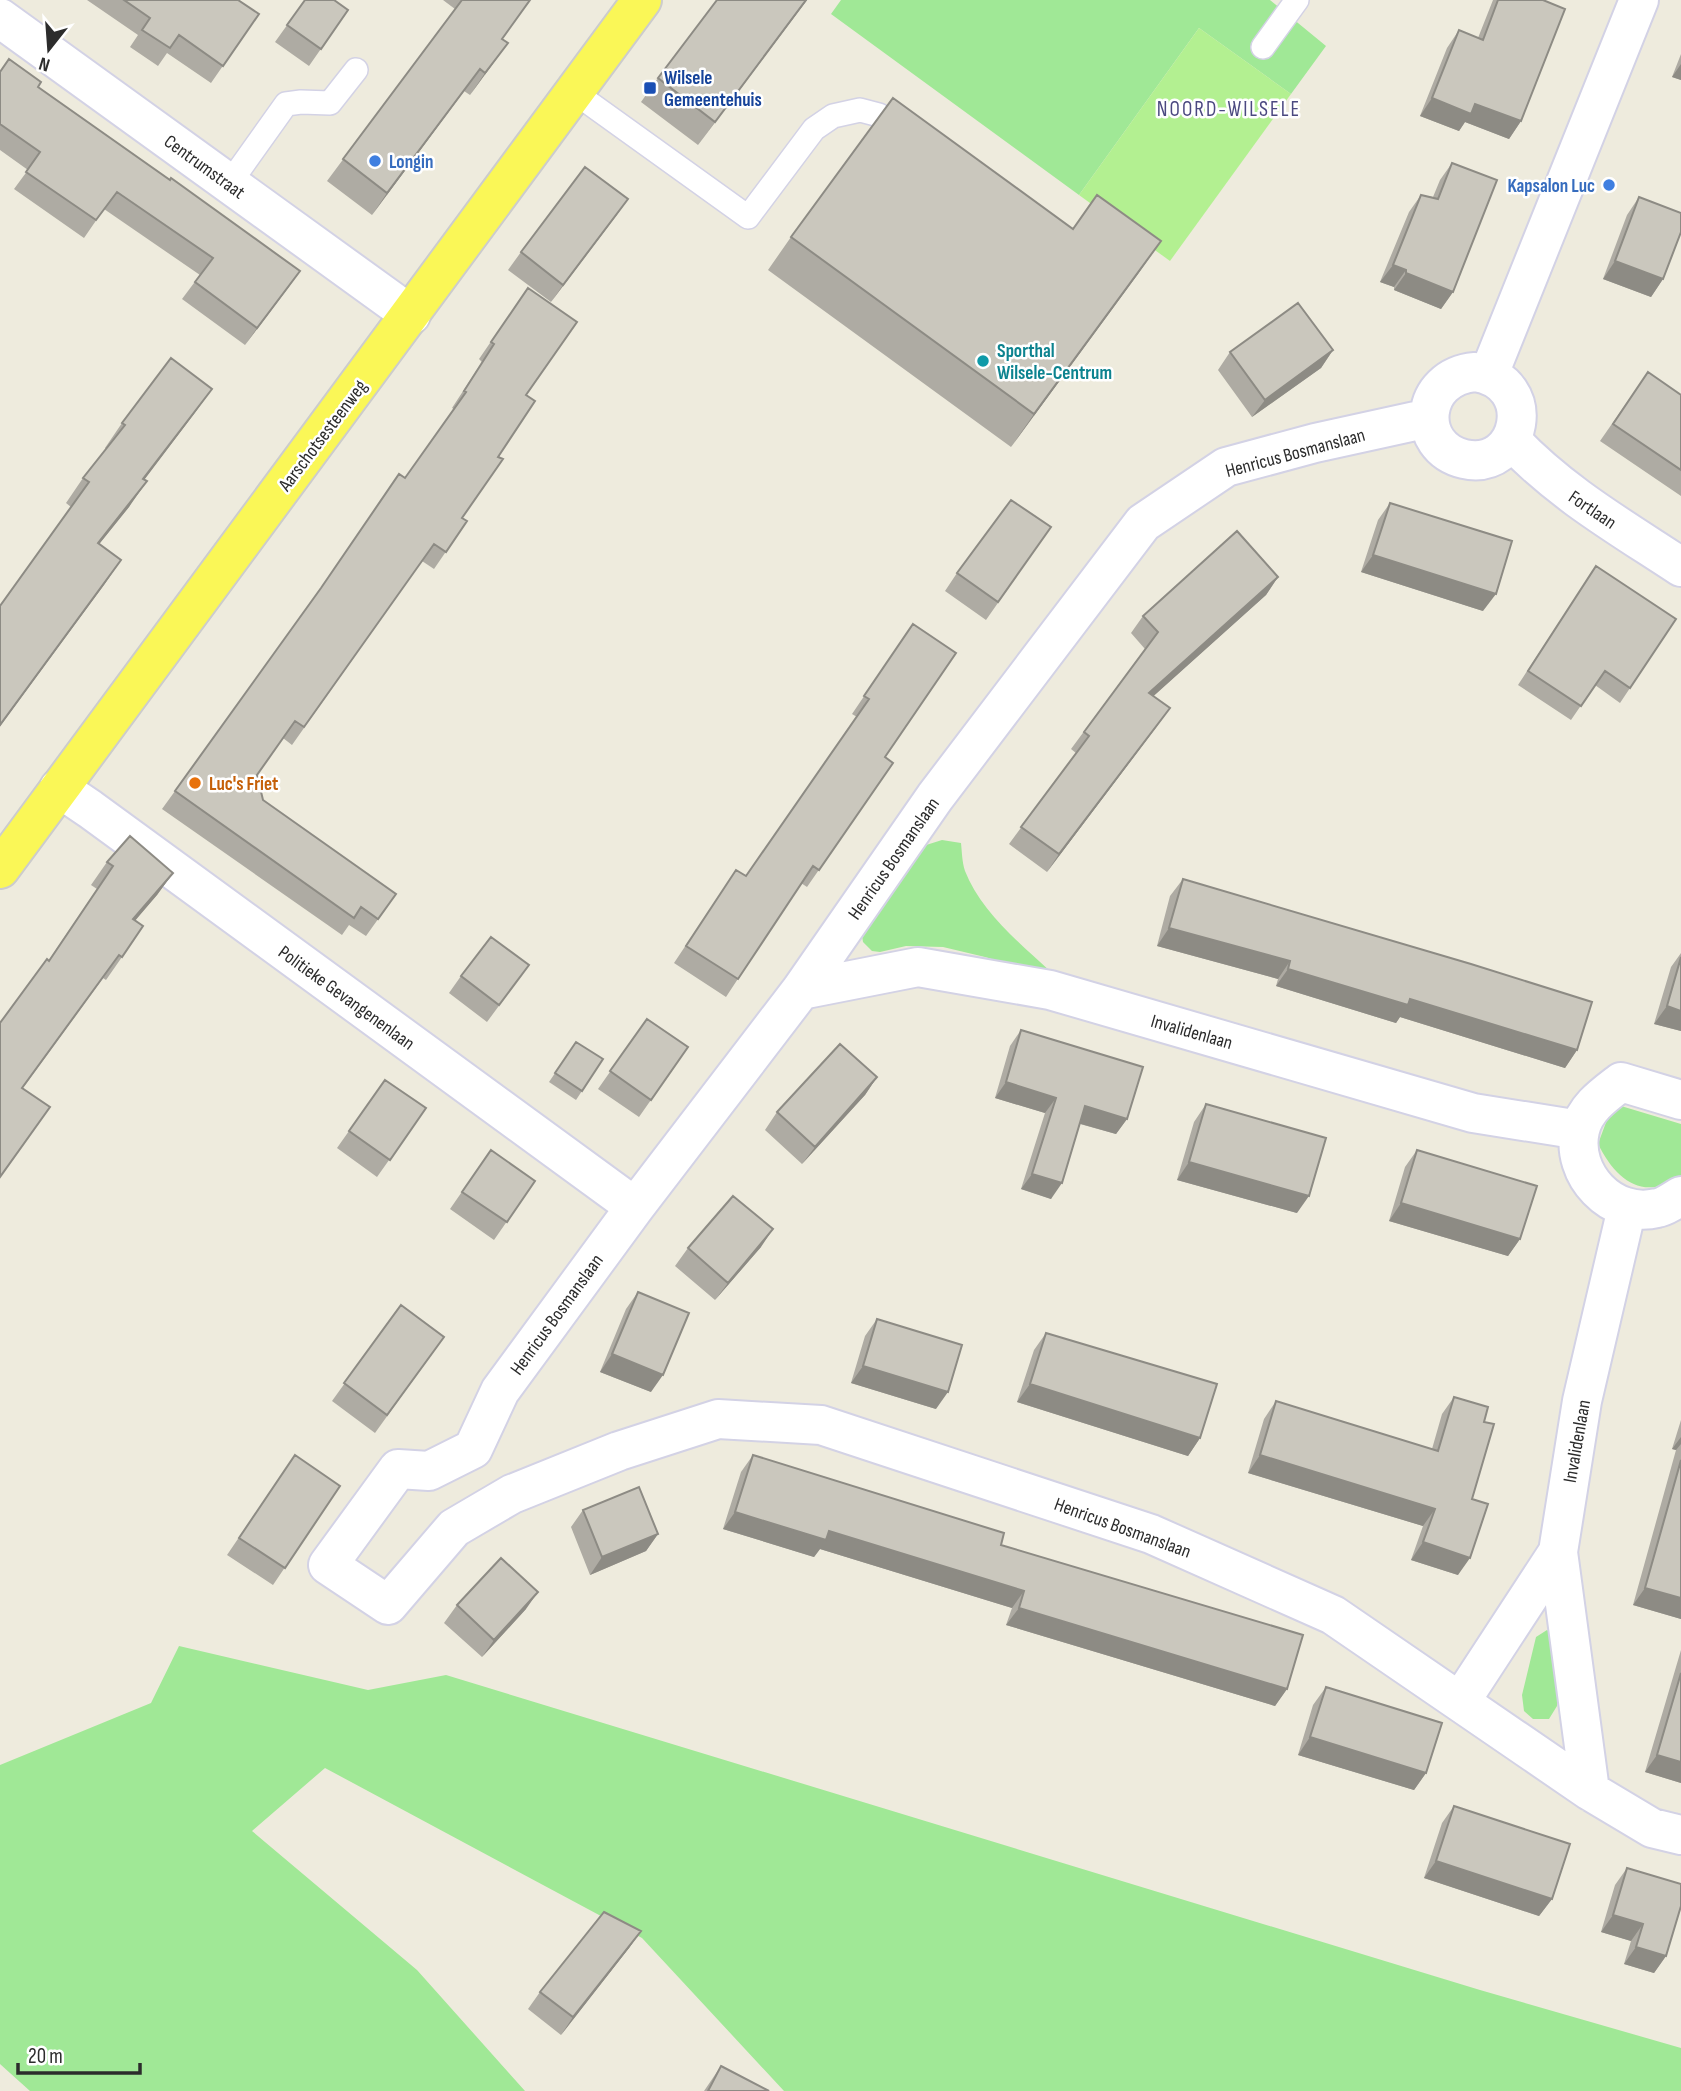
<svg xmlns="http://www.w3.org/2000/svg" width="1681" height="2091" font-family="'Sofia Sans Condensed',sans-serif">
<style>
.green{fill:#a0e896}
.pitch{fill:#b3f091}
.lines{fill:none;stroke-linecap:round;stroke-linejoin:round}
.lane-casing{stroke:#d3d2e5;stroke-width:26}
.street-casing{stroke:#d3d2e5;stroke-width:42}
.primary-casing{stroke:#ccc;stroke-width:42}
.lane{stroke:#fff;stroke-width:23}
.street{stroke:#fff;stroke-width:38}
.primary{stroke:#faf757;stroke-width:38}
.wall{fill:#aeaba3}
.shaded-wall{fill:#8d8b84}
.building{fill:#cac7bd;stroke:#8d8b84;stroke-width:2}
.transit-dot{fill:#1a4fb4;stroke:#fff;stroke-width:2.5}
.shop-dot{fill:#3f7fe0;stroke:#fff;stroke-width:2.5}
.culture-dot{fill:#0f9aa8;stroke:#fff;stroke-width:2.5}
.food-dot{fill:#e8710a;stroke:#fff;stroke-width:2.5}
.labels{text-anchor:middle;stroke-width:5;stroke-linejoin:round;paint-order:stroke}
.transit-label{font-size:19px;font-weight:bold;fill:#164399;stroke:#fff;text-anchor:start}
.shop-label{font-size:19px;font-weight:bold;fill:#366cbe;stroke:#fff;text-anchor:start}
.street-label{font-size:19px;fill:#2c2c2c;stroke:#fff}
.culture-label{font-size:19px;font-weight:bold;fill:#0d838f;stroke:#fff;text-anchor:start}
.food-label{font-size:19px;font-weight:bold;fill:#c56008;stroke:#fff;text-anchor:start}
.neighbourhood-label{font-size:21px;letter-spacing:2px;fill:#4b4980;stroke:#fff}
</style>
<rect width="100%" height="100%" fill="#eeebdd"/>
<!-- green -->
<path class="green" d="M841 0H1270L1326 46 1291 94 1199 28 1079 195 831 14Z
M942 840 961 843C962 852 962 862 965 871 980 910 1020 944 1051 972L1048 976 985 957 943 947 906 946 880 952 872 951 863 942 861 929 923 846Z
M1621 1106 1681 1124V1176C1643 1202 1616 1180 1598 1144L1608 1117Z
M1547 1630 1554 1634 1559 1643 1557 1706 1549 1719H1533L1524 1711 1522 1695 1536 1637Z
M179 1646 368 1690 446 1675 1480 1990 1681 2048V2091H784L642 1938 325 1768 252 1831 417 1970 525 2091H30L0 2064V1765L151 1703Z"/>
<!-- pitch -->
<path class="pitch" d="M1199 28 1291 94 1170 261 1079 195Z"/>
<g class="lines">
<defs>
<path id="lane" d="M1263 47 1297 0
M574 92 748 217 814 129 833 116 860 110 879 115 904 133
M229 184 286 104 301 102 330 103 356 70"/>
<path id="street" d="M0 18 411 315
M1475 372C1541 382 1522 472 1464 459 1414 447 1419 377 1475 372Z
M1489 374 1639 0
M1429 418 1315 443 1226 467 1143 523 935 797 801 990 635 1207 500 1391 473 1449 429 1471 398 1469 328 1565 388 1605 454 1528 512 1494 619 1451 718 1419 821 1425 1151 1534 1333 1615 1590 1791 1652 1828 1681 1835
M1512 441C1561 493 1622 528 1681 567
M59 788 90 809 635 1207
M801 990 918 967 1050 990 1473 1113 1580 1130
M1681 1100 1621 1082C1604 1095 1585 1108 1580 1130 1570 1174 1612 1219 1657 1208 1665 1207 1674 1200 1681 1196
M1460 1702 1558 1552
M1590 1791 1558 1552 1582 1401 1627 1208"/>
<path id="primary" d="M0 869 642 0"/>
</defs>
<!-- lane casing -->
<use href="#lane" class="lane-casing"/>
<!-- street casing -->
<use href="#street" class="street-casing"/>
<!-- primary casing -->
<use href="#primary" class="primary-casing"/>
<!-- lane -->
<use href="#lane" class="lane"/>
<!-- street -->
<use href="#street" class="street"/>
<!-- primary -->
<use href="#primary" class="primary"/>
</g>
<!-- wall -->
<path class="wall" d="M87 0H238L259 14 211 83 167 53 158 66 130 47 138 35Z
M305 0 348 10 309 66 275 42Z
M443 0H530L502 39 492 65 470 95 464 91 372 215 327 181 455 9Z
M807 0 698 145 641 102 658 78Z
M1493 0H1543L1521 121 1509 139 1465 122 1459 131 1420 116 1447 48 1459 30 1478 38Z
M1681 54V80L1672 77Z
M0 72 38 87 300 271 245 345 182 299 200 275 104 209 84 238 14 189 28 170 0 150Z
M1452 163 1453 292 1441 309 1394 290V287L1380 282 1409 212 1421 195 1433 197 1440 180Z
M1639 197 1663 279 1651 297 1603 279 1627 215Z
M628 199 551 302 508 270 521 252Z
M1073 229 1161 241 1011 447 768 270 791 237Z
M528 288 526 395 498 457 462 518 467 521 434 569 422 561 292 745 283 738 257 775 263 800 396 894 366 936 349 925 342 935 162 809 317 595 405 478 454 409 452 408 482 362 479 359Z
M1333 350 1321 368 1252 417 1218 370 1230 352Z
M1648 372 1681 395V496L1600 441Z
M212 389 144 479 129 507 99 544 121 560 0 726V606L71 507 66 503 83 478 106 449 105 448 122 423Z
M1390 503 1483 611 1361 572 1378 520Z
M1051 527 986 620 945 591 957 573Z
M1596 566 1630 688 1620 703 1595 685 1571 720 1518 685Z
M1278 577 1266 595 1153 696 1157 726 1047 872 1009 844 1076 753 1071 749 1145 649 1131 633 1143 616Z
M913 624 885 757 893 763 807 887 801 883 726 997 674 963 736 870 746 876 857 717 852 714Z
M107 862 173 873 157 895 135 920 122 957 106 980 103 978 23 1088 0 1177 49 960 97 889 91 885Z
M1183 879 1577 1050 1565 1068 1400 1017 1396 1023 1276 986 1278 979 1157 946 1170 896Z
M1681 953V1031L1654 1024 1671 967Z
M529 965 487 1022 449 993 461 976Z
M647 1019 688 1047 639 1117 598 1089Z
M1021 1030 1127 1119 1116 1134 1080 1124 1051 1199 1021 1189 1045 1113 995 1098 1010 1046Z
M576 1042 603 1059 576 1100 549 1082Z
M877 1077 865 1095 802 1164 765 1130 777 1112Z
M385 1080 426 1108 377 1177 337 1148Z
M1206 1104 1297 1213 1177 1180 1194 1122Z
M491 1150 535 1181 494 1240 450 1209Z
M1417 1150 1520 1239 1508 1256 1389 1221 1405 1167Z
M761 1247 715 1300 675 1266 688 1248Z
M638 1292 651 1392 600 1372 626 1309Z
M401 1305 444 1337 375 1433 332 1401Z
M877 1319 936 1409 851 1383 865 1336Z
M1046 1333 1200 1438 1188 1456 1017 1402 1034 1350Z
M1454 1397 1484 1422 1472 1499 1458 1575 1411 1560 1423 1526 1248 1473 1264 1419 1276 1401 1432 1449 1442 1414Z
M1681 1420V1619L1633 1605 1676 1450 1672 1449Z
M295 1455 340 1486 273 1585 227 1555Z
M753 1455 1001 1545 1287 1689 1275 1706 1006 1625 1012 1608 820 1549 814 1557 723 1529 741 1472Z
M583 1510 658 1534 646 1551 590 1575 571 1527Z
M457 1605 526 1609 482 1657 444 1623Z
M1681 1650V1783L1645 1772Z
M1326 1687 1426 1773 1414 1790 1298 1755 1313 1705Z
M1454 1806 1552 1899 1539 1916 1424 1878 1442 1823Z
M1627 1868 1666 1956 1654 1973 1624 1964 1631 1941 1601 1932 1615 1885Z
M641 1931 629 1948 561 2035 528 2009 540 1992Z
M721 2066 769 2091H704Z"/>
<!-- shaded-wall -->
<path class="shaded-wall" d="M806 0H807L698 145 715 122Z
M508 43 492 65 470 95 485 73Z
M1681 64V80L1672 77Z
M480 69 464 91 372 215 387 193Z
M1432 98 1475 104 1521 121 1509 139 1465 122 1459 131 1420 116Z
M628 199 616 216 551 302 563 285Z
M1161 241 1138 274 1011 447 1034 414Z
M1615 261 1663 279 1651 297 1603 279Z
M1393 265 1406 270 1394 287 1380 282Z
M300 271 288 288 245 345 257 328Z
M1406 273 1453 292 1441 309 1394 290Z
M1333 350 1321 368 1252 417 1265 400Z
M212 389 194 414 126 504 143 479Z
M147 481 129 507 80 568 98 543Z
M1373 555 1496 594 1483 611 1361 572Z
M121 560 104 585 0 726V725Z
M1278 577 1266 595 1137 711 1149 693Z
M1170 708 1157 726 1047 872 1059 854Z
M173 873 157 895 117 942 133 919Z
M1169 928 1290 961 1278 979 1157 946Z
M1288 969 1410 999 1577 1050 1565 1068 1400 1017 1396 1023 1276 986Z
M1667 1006 1681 1011V1031L1654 1024Z
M877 1077 865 1095 802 1164 815 1147Z
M1006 1082 1056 1098 1045 1113 995 1098Z
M1085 1106 1127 1119 1116 1134 1074 1122Z
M1189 1162 1309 1196 1297 1213 1177 1180Z
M1032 1174 1062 1183 1051 1199 1021 1189Z
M1401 1203 1520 1239 1508 1256 1389 1221Z
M773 1229 761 1247 715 1300 728 1283Z
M612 1354 663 1375 651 1392 600 1372Z
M863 1366 948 1392 936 1409 851 1383Z
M1030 1384 1200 1438 1188 1456 1017 1402Z
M1681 1437V1444L1676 1450 1672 1449Z
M1260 1455 1435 1509 1423 1526 1248 1473Z
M735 1512 829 1531 1024 1591 1012 1608 820 1549 814 1557 723 1529Z
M658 1534 646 1551 590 1575 602 1557Z
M1423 1542 1470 1558 1458 1575 1411 1560Z
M1645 1588 1681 1598V1619L1633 1605Z
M538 1592 526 1609 482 1657 494 1640Z
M1019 1608 1287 1689 1275 1706 1006 1625Z
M1310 1737 1426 1773 1414 1790 1298 1755Z
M1657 1755 1681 1762V1783L1645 1772Z
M1436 1861 1552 1899 1539 1916 1424 1878Z
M1613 1915 1643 1924 1631 1941 1601 1932Z
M641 1931 629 1948 561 2035 573 2017Z
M1636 1947 1666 1956 1654 1973 1624 1964Z"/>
<!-- building -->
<path class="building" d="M124 0H238L259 14 223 66 179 35 170 48 142 30 150 18Z
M305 0H334L348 10 321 49 287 25Z
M462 0H530L502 39 508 43 485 73 480 69 387 193 343 159Z
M717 0H806L715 122 658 78Z
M1498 0H1543L1565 9 1521 121 1475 104 1471 114 1432 98 1459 30 1483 40Z
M9 59 41 82 38 87 170 180 171 178 300 271 257 328 195 282 213 258 117 192 96 220 26 172 40 152 0 124V72Z
M893 98 1073 229 1097 195 1161 241 1034 414 791 237Z
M1452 163 1497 180 1453 292 1406 273V270L1393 265 1421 195 1438 199Z
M585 167 628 199 563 285 521 252Z
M1639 197 1681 213V232L1663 279 1615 261Z
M528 288 577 322 526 395 535 401 498 457 503 459 462 518 467 521 446 552 434 544 304 727 295 721 257 775 263 800 396 894 378 919 361 907 354 918 175 791 321 588 399 474 405 478 466 392 464 391 494 344 491 342Z
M1298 303 1333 350 1265 400 1230 352Z
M171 358 212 389 143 479 147 481 98 543 121 560 0 725V606L89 482 83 478 125 425 122 423Z
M1648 372 1681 395V470L1613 424Z
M1011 500 1051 527 998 602 957 573Z
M1390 503 1512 541 1496 594 1373 555Z
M1237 531 1278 577 1149 693 1170 708 1059 854 1021 827 1089 736 1084 732 1158 632 1143 616Z
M1596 566 1676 619 1630 688 1605 671 1581 706 1528 671Z
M913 624 956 653 885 757 893 763 819 870 813 866 738 979 686 946 736 870 746 876 869 699 864 696Z
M130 836 173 873 133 919 143 926 122 957 119 955 22 1088 50 1107 0 1177V1023L47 959 49 961 113 866 107 862Z
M1183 879 1471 964 1592 1002 1577 1050 1410 999 1408 1005 1288 969 1290 961 1169 928Z
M491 937 529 965 499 1005 461 976Z
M1681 957V1011L1667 1006Z
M647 1019 688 1047 651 1100 610 1071Z
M1021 1030 1143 1067 1127 1119 1085 1106 1062 1183 1032 1174 1056 1098 1006 1082Z
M576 1042 603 1059 582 1091 555 1073Z
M840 1044 877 1077 815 1147 777 1112Z
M385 1080 426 1108 390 1160 349 1131Z
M1206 1104 1326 1138 1309 1196 1189 1162Z
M491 1150 535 1181 507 1222 462 1192Z
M1417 1150 1537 1186 1520 1239 1401 1203Z
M733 1196 773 1229 728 1283 688 1248Z
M638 1292 689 1313 663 1375 612 1354Z
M401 1305 444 1337 387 1415 344 1383Z
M877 1319 962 1345 948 1392 863 1366Z
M1046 1333 1217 1384 1200 1438 1030 1384Z
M1454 1397 1488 1407 1484 1422 1494 1424 1472 1499 1488 1504 1470 1558 1423 1542 1435 1509 1260 1455 1276 1401 1438 1451Z
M295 1455 340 1486 285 1568 239 1538Z
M753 1455 1004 1533 1001 1545 1303 1635 1287 1689 1019 1608 1024 1591 829 1531 826 1540 735 1512Z
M1681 1460V1598L1645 1588Z
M639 1487 658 1534 602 1557 583 1510Z
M501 1558 538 1592 494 1640 457 1605Z
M1681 1673V1762L1657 1755Z
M1326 1687 1442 1723 1426 1773 1310 1737Z
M1454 1806 1570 1844 1552 1899 1436 1861Z
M1627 1868 1681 1884V1906L1666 1956 1636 1947 1643 1924 1613 1915Z
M604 1912 641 1931 573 2017 540 1992Z
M721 2066 769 2091H708Z"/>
<!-- markers -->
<rect class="transit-dot" x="643" y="81" width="14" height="14" rx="3.5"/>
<g class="shop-dot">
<circle cx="375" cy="161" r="7"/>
<circle cx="1609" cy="185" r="7"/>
</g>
<circle class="culture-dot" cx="983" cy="361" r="7"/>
<circle class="food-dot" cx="195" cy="783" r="7"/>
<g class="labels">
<!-- transit labels -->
<g class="transit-label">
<text x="664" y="84">Wilsele<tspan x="664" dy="22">Gemeentehuis</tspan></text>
</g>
<!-- shop labels -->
<g class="shop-label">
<text x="389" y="168">Longin</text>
<text x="1595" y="192" text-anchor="end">Kapsalon Luc</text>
</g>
<!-- street labels -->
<g class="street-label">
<text transform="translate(205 166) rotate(36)" y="7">Centrumstraat</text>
<text transform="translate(322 435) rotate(-53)" y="7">Aarschotsesteenweg</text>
<text transform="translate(1295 452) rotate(-15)" y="7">Henricus Bosmanslaan</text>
<text transform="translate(1593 509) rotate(34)" y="7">Fortlaan</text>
<text transform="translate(893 858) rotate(-55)" y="7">Henricus Bosmanslaan</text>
<text transform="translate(347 997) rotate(36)" y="7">Politieke Gevangenenlaan</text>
<text transform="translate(1192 1031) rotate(16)" y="7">Invalidenlaan</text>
<text transform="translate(556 1314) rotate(-54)" y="7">Henricus Bosmanslaan</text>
<text transform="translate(1576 1441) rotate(-80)" y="7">Invalidenlaan</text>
<text transform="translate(1123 1527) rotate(20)" y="7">Henricus Bosmanslaan</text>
</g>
<!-- culture labels -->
<g class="culture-label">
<text x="997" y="357">Sporthal<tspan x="997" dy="22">Wilsele-Centrum</tspan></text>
</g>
<!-- food labels -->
<g class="food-label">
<text x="209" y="790">Luc's Friet</text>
</g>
<!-- neighbourhood labels -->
<g class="neighbourhood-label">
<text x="1229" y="116">NOORD-WILSELE</text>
</g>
</g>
<!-- north arrow -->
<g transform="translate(49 49) rotate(197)" stroke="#ffffff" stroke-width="5" paint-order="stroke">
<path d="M0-5L12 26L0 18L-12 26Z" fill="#2c2c2c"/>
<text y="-10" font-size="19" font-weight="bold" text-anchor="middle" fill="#2c2c2c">N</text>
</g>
<!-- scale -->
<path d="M18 2063v10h122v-10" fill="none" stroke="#2c2c2c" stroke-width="3.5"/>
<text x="28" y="2063" font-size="21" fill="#2c2c2c" stroke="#ffffff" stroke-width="5" paint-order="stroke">20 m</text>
</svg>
